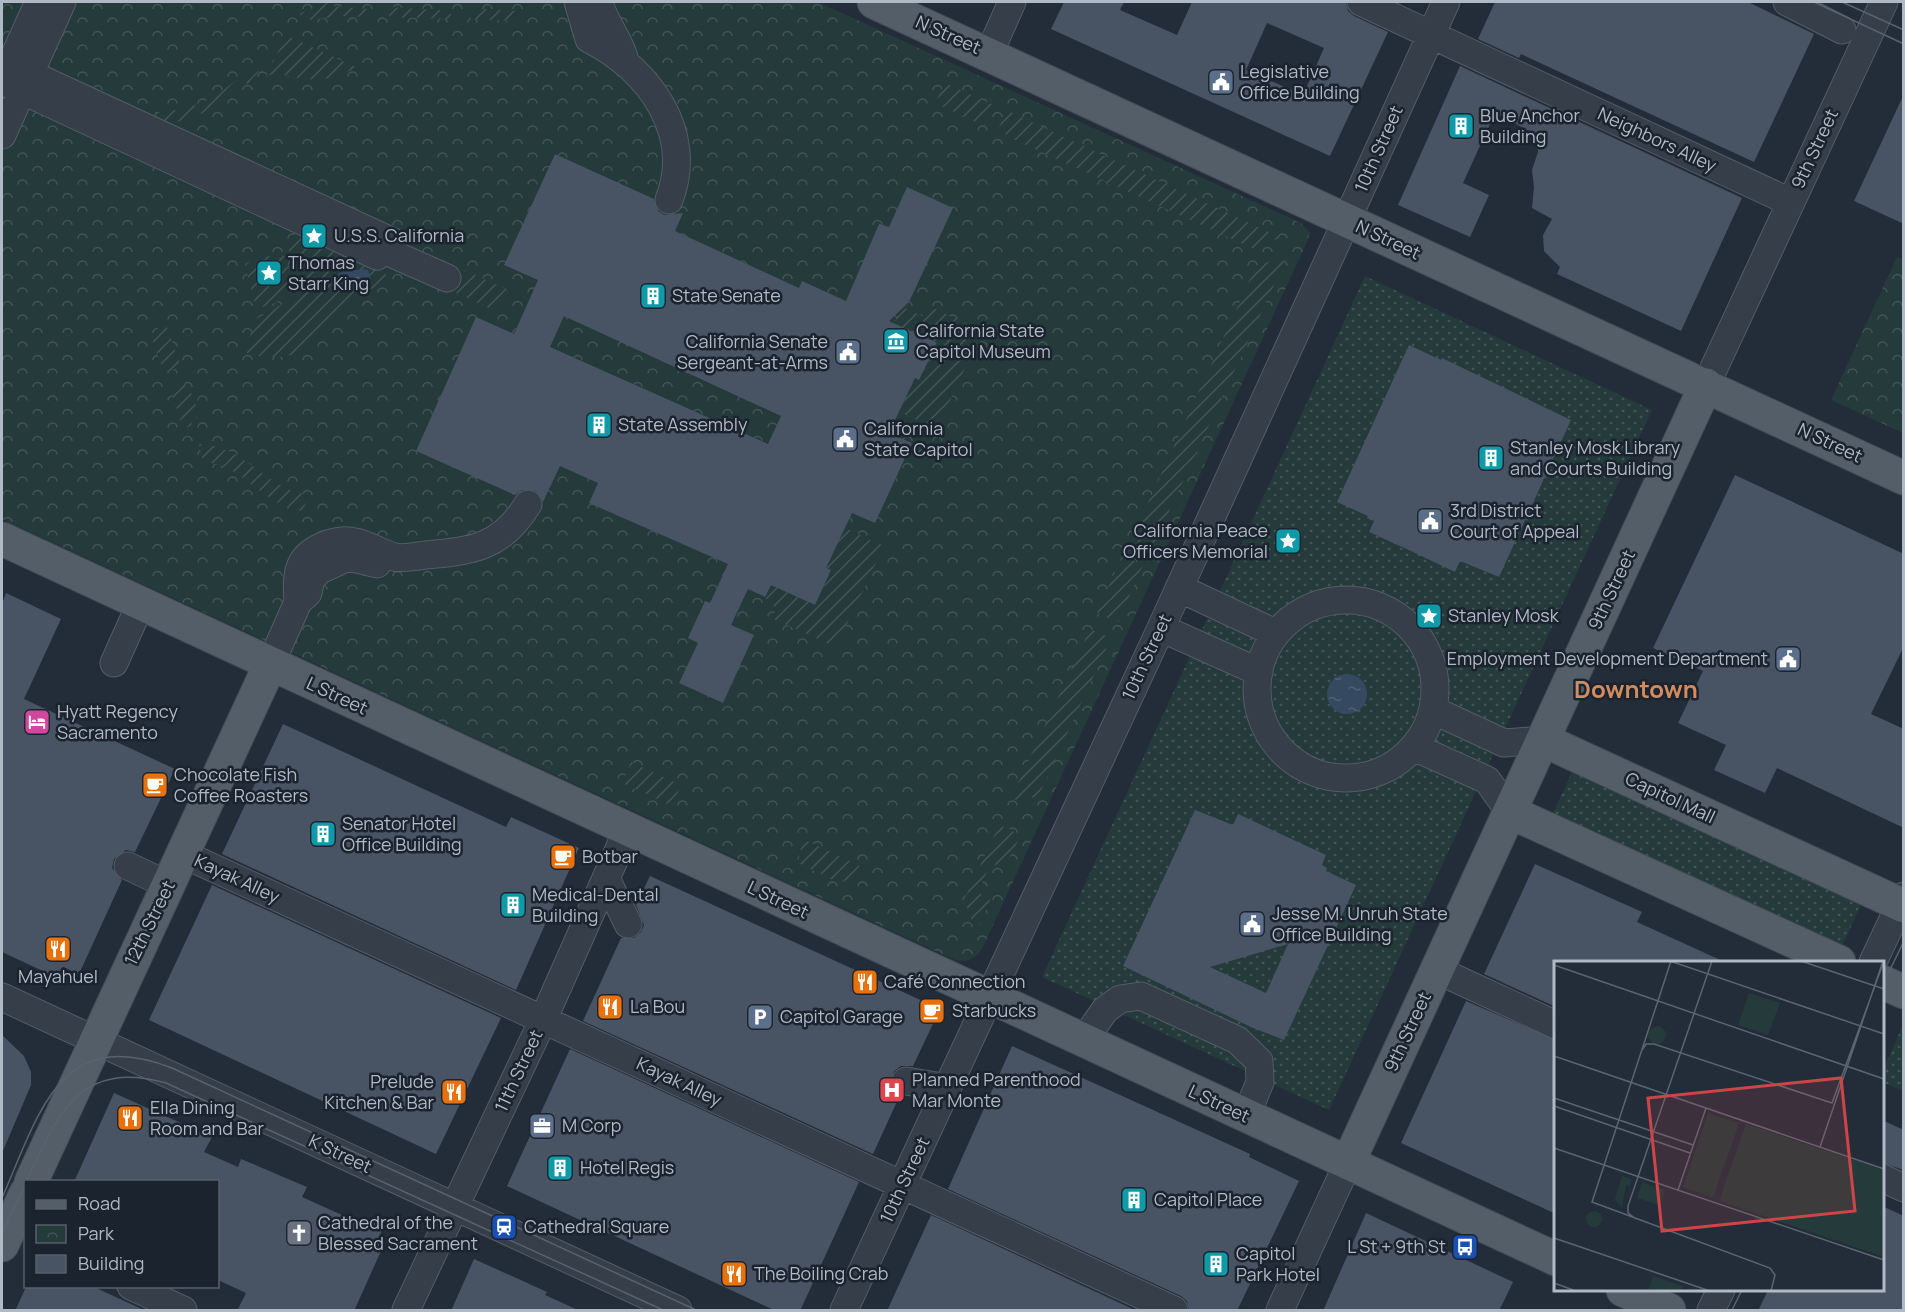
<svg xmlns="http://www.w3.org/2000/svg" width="1905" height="1312" font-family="Manrope,sans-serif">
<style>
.grass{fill:url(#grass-dots)}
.park{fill:url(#park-crowns)}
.garden{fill:url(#garden-furrows)}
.water{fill:url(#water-ripples)}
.building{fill:#485463;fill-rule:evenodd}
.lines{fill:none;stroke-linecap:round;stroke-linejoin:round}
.minor-casing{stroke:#535c67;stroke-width:29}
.major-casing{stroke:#424a56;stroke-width:35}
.minor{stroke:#353e49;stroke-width:27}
.major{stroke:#535e69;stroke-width:33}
.tram{stroke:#576370;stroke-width:1.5}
.labels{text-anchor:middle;stroke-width:5;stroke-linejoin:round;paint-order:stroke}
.street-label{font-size:18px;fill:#b0b9c6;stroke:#1b232e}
.poi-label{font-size:18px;fill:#b0b9c6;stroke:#1b232e;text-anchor:start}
.district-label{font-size:24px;font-weight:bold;fill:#d28c5f;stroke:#1b232e}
.inset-road{fill:none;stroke:#5b6571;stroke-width:1.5}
.view{fill:#ce4548;fill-opacity:0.15;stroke:#ce4548;stroke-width:3}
.inset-edge{fill:none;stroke:#b0b9c6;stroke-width:3}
</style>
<defs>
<pattern id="grass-dots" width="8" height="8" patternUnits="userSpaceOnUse" patternTransform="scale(1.5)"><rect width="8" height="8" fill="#253a3b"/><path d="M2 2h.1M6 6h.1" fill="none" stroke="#425456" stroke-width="1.8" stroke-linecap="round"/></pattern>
<pattern id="park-crowns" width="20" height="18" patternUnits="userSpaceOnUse" patternTransform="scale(1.5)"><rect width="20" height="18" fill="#253a3b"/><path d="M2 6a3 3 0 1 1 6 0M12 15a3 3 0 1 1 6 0" fill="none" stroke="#425456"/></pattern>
<pattern id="garden-furrows" width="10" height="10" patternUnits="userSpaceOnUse" patternTransform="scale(1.5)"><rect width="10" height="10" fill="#253a3b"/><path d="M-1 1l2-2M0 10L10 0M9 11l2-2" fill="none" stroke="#425456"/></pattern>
<pattern id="water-ripples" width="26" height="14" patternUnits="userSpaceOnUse" patternTransform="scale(1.5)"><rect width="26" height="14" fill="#354960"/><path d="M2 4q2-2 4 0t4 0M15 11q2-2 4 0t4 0" fill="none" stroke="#506175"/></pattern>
</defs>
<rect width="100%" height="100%" fill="#222d39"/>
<!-- grass -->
<path class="grass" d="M1365 276 1652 410 1329 1110 1042 977Z
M1573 770 1862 903 1841 948 1552 815Z
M1903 1025H1904L1903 1091 1882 1082 1883 1070Z"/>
<!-- park -->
<path class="park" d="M2 2H818L1301 223 1310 233 1306 244 982 949C974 960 968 962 955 960L2 519Z
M1897 257 1904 259 1903 433 1831 400Z"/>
<!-- garden -->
<path class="garden" d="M330 2 334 6 368 9V17L343 16 298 21 301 13Z
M390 7 451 11V19L389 17Z
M486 9 522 11 517 21 471 19V13Z
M290 37 356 67C340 77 323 81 304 79 290 77 280 72 266 76L284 40Z
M250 69 259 71 248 84 239 80 221 95 226 102C208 112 173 127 152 124 146 123 139 118 134 115 195 109 202 109 250 69Z
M945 83 994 105 984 126 935 103Z
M1006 110 1271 233 1278 236 1277 239 1254 249 1015 140 998 130Z
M301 221 377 256 387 278C383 285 362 292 352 300 313 333 313 368 248 354L244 349 258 318 303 292V278L288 249Z
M282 253 295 277 296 287C289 296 270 308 258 307L254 302 245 264 252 260Z
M1283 257 1284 264 1152 548 1133 540 1142 516 1256 266Z
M465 270 508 290 497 312 454 292Z
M927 305 982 331 937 429 899 412 915 378 920 380 937 344 894 324 901 306 922 316Z
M159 327H167L180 364 177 368 164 373 151 336Z
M184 383 189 387 199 413 197 418 191 420 192 426 183 428 170 388Z
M199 444C249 447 267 491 310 495L302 511C261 505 244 464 203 462Z
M845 528 884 546 836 647 771 618 777 608 768 603 765 597 771 585 815 605 831 571 826 568Z
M1122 556 1143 565 1118 622 1097 613Z
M1090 629 1111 638 1038 797 1010 800Z
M631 762 681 785 672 806 622 783Z
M999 825 1012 830 1019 839 1006 864 990 865 978 892 990 900 980 925 974 926 964 900Z
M799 837 801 838 860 866 848 880 839 883 798 863 801 848 795 845Z"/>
<!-- water -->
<path class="water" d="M363 269 368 270 371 279C362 288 350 294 337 291L338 273Z
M1327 694a20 20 0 1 1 40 0a20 20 0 1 1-40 0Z"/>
<!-- building -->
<path class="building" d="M1064 2H1124L1120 10 1177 35 1192 2H1346L1348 11 1354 16 1388 32 1330 156 1051 29ZM1267 23 1324 48 1303 95 1246 70Z
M1495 2H1748L1814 34 1754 162 1521 54 1519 58 1478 39Z
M1460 66 1742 198 1681 331 1557 274 1560 267 1544 251 1543 235 1552 219 1532 208 1534 187 1532 170 1538 152 1537 135 1495 113 1463 183 1489 195 1470 237 1398 205Z
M1904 94V224L1854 201Z
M555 154 654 199 658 211 664 215 683 213 675 231 799 288 802 281 846 301 879 224 889 227 907 187 953 208 909 302 889 321 937 343 919 380 915 378 889 433 912 443 875 523 852 513 826 568 831 570 815 605 771 585 765 597 748 589 731 625 754 635 723 703 679 683 698 643 688 638 705 601 710 603 728 564 589 503 598 483 560 466 543 502 536 491 522 490 515 495 416 451 476 317 514 334 538 280 504 265ZM564 316 781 416 768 444 550 347Z
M1409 345 1441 360 1442 358 1571 420 1499 577 1460 561 1455 572 1413 552 1369 532 1374 521 1367 518 1368 516 1337 502Z
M1735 475 1904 554V646L1871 714 1904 729V828L1777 768 1765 793 1714 770 1726 745 1678 723 1703 671 1653 648Z
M6 593 61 619 24 699 175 769 135 852 126 850 114 859 112 868 122 880 79 974 63 967 58 978 2 952V604Z
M283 724 506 827 511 817 579 848 516 990 222 854Z
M1195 810 1233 825 1238 814 1326 855 1322 865 1327 868 1326 871 1356 885 1284 1040 1253 1028 1123 966ZM1288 944 1266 993 1210 967Z
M1535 864 1642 912 1637 922 1727 963H1556V1007L1484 974Z
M650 876 940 1009 913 1066H901L894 1071 891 1086 900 1095 873 1154 583 1021 621 938H634L641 932 644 925 636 905Z
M212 885 501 1018 436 1154 149 1020Z
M1466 1001 1556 1040V1214L1401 1143Z
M2 1035 24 1056 31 1072V1085L2 1153Z
M1012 1046 1250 1154 1249 1157 1299 1181 1237 1311H1189L1187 1301 1181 1296 948 1189Z
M570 1049 859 1182 800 1311H776L507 1186Z
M114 1093 212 1137 204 1152 238 1167 241 1159 307 1187 302 1197 362 1224 365 1218 384 1226 380 1235 381 1251 354 1311H237L246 1293 218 1280V1182H74Z
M1882 1120 1904 1130V1170L1882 1163Z
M1882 1206 1904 1216V1311H1758L1768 1290H1882Z
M1366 1213 1513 1282 1499 1311H1323Z
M931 1215 1137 1311H887Z
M474 1259 547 1292 545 1295 580 1311H451Z
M26 1287H94L146 1311H15Z"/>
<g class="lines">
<defs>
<path id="minor" d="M578 2 589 39C649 69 695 133 669 200
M599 2C604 23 620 39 625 61
M1361 2 1790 202
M1787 2 1842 30
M989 54 1012 2
M2 64 30 74 393 242 377 256 2 81
M2 83 39 2
M2 135 62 2
M370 244 447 278
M1706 385 1884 2
M1179 588 1275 633
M1257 689a89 89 0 1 1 178 0a89 89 0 1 1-178 0Z
M298 602C296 572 297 555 328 544 337 541 346 539 355 542 369 545 381 553 394 557 403 559 417 556 426 555 473 551 502 547 528 504
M1161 628 1259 672
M114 663 141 603
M270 665 298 602 308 593 311 579 320 570 348 557 377 564
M1433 710 1504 743 1543 740
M1414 747 1487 780 1510 812
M183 854 1174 1310
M128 866 168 885
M606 878 628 924
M1873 962 1904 896
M1437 970 1556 1025
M2 997 678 1310
M1083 1041 1105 1010 1120 999 1141 996 1237 1040 1259 1061 1260 1082 1246 1116
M906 1081 948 1088
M1882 1178 1904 1188
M131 1286 183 1310
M406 1310 543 1020 627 831
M844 1310 1161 628 1446 2
M1280 1310 1348 1163
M1711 1310 1721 1290"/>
<path id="major" d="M874 2 1904 478
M2 539 1556 1259
M1543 740 1904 906
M1510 812 1839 962
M1882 982 1904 992
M1348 1163 1706 385
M31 1182 270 665
M2 1245 26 1193
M1623 1290 1669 1310"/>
</defs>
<!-- minor casing -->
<use href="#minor" class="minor-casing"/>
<!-- major casing -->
<use href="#major" class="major-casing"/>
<!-- minor -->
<use href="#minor" class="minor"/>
<!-- major -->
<use href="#major" class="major"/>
<!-- tram -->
<path class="tram" d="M1814 2 1904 44
M1842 2 1904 30
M1882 986 1904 941
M26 1182C58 1114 79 1059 166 1083L663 1310
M2 1198C39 1114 59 1024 172 1068L696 1310
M2 1234 26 1183
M1732 1310 1742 1290"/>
</g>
<!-- icons -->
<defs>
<symbol id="civic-square" viewBox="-11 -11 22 22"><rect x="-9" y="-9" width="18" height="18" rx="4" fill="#5c6f8a" stroke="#1b232e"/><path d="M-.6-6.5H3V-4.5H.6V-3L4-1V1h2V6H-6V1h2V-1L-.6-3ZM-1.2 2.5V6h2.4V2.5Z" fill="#fff"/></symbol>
<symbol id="building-square" viewBox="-11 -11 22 22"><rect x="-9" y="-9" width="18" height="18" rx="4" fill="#0f9aa8" stroke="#1b232e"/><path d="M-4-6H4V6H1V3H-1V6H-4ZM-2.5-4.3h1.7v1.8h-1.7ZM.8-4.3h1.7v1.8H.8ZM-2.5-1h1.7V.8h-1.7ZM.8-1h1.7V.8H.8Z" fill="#fff"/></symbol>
<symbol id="sight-square" viewBox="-11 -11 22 22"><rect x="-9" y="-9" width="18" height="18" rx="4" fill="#0f9aa8" stroke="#1b232e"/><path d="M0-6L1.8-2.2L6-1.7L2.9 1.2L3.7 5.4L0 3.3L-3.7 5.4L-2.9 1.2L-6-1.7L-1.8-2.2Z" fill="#fff"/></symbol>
<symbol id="museum-square" viewBox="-11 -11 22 22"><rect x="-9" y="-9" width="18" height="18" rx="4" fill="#0f9aa8" stroke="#1b232e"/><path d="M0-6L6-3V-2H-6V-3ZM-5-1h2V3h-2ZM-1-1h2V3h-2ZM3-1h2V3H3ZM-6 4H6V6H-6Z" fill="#fff"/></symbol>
<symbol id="hotel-square" viewBox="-11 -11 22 22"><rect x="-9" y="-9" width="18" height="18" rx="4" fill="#d1479c" stroke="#1b232e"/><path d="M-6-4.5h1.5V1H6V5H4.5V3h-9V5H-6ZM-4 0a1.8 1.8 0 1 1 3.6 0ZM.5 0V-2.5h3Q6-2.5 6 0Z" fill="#fff"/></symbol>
<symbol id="cafe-square" viewBox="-11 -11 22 22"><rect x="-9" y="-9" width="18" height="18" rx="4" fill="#e8710a" stroke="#1b232e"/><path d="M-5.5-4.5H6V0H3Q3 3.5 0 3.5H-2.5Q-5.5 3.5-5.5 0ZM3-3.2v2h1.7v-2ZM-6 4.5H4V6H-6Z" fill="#fff"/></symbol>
<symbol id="restaurant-square" viewBox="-11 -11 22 22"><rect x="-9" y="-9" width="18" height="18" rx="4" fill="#e8710a" stroke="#1b232e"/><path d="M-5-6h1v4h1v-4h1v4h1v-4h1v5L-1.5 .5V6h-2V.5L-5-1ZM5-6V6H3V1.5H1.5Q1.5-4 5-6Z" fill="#fff"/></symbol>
<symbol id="parking-square" viewBox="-11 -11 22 22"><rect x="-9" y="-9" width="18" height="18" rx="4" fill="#5c6f8a" stroke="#1b232e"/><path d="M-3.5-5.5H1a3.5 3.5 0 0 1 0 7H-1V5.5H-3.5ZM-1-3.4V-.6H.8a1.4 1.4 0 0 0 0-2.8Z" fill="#fff"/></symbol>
<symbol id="hospital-square" viewBox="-11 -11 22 22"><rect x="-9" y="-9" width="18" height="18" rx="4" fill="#e0444e" stroke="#1b232e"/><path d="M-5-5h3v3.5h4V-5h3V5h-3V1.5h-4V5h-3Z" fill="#fff"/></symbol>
<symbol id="office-square" viewBox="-11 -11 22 22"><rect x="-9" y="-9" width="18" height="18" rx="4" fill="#5c6f8a" stroke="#1b232e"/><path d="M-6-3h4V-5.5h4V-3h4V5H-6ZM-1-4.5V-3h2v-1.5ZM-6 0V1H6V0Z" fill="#fff"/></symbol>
<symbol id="station-square" viewBox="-11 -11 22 22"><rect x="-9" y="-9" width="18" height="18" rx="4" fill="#1a4fb4" stroke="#1b232e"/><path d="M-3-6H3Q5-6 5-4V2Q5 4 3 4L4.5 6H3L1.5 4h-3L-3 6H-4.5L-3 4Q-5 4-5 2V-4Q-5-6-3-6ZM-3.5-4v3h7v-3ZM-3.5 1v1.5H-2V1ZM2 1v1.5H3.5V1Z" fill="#fff"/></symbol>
<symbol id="church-square" viewBox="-11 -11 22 22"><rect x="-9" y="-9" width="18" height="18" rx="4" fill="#6b7280" stroke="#1b232e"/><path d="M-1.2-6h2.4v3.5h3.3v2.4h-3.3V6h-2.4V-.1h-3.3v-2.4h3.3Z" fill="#fff"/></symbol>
<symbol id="bus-square" viewBox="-11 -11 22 22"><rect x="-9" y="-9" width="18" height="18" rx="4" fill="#1a4fb4" stroke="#1b232e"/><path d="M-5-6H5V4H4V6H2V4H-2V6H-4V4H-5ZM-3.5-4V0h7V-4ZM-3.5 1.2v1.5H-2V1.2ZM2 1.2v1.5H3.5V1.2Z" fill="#fff"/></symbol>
</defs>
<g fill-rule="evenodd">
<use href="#civic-square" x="1206" y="67" width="30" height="30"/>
<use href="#building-square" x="1446" y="111" width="30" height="30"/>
<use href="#sight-square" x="299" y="221" width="30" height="30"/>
<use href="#sight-square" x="254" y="258" width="30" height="30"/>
<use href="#building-square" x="638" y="281" width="30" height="30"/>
<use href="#museum-square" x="881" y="326" width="30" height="30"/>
<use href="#civic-square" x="833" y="337" width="30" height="30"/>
<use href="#building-square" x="584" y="410" width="30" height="30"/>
<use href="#civic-square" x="830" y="424" width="30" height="30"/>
<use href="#building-square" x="1476" y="443" width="30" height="30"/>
<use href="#civic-square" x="1415" y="506" width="30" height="30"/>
<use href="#sight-square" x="1273" y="526" width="30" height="30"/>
<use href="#sight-square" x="1414" y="601" width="30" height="30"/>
<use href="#civic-square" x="1773" y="644" width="30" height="30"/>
<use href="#hotel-square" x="22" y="707" width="30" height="30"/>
<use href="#cafe-square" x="140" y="770" width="30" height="30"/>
<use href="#building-square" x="308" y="819" width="30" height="30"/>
<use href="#cafe-square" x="548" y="842" width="30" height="30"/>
<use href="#building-square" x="498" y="890" width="30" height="30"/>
<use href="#civic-square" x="1237" y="909" width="30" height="30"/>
<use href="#restaurant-square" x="43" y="934" width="30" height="30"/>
<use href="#restaurant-square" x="850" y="967" width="30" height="30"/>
<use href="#restaurant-square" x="595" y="992" width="30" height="30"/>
<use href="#cafe-square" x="917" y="996" width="30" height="30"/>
<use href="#parking-square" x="745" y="1002" width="30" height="30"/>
<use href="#hospital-square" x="877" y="1075" width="30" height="30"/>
<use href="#restaurant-square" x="439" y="1077" width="30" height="30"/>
<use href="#restaurant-square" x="115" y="1103" width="30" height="30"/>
<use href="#office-square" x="527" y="1111" width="30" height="30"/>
<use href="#building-square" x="545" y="1153" width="30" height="30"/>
<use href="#building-square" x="1119" y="1185" width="30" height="30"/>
<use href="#station-square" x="489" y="1212" width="30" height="30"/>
<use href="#church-square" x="284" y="1218" width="30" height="30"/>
<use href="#bus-square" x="1450" y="1232" width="30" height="30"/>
<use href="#building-square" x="1201" y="1249" width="30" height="30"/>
<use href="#restaurant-square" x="719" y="1259" width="30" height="30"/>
</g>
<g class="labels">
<!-- street labels -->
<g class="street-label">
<text transform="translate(948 35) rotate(24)" y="6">N Street</text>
<text transform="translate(1657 140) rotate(25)" y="6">Neighbors Alley</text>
<text transform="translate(1379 149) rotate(-66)" y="6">10th Street</text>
<text transform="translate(1815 149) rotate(-65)" y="6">9th Street</text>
<text transform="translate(1388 240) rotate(25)" y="6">N Street</text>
<text transform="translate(1830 443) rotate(25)" y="6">N Street</text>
<text transform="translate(1612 590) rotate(-65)" y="6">9th Street</text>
<text transform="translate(1147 657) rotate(-65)" y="6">10th Street</text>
<text transform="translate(337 696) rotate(25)" y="6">L Street</text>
<text transform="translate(1670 798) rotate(25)" y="6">Capitol Mall</text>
<text transform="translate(237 879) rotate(25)" y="6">Kayak Alley</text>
<text transform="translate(778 900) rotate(25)" y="6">L Street</text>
<text transform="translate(150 923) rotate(-64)" y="6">12th Street</text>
<text transform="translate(1408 1032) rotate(-65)" y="6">9th Street</text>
<text transform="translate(519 1071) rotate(-65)" y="6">11th Street</text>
<text transform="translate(679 1082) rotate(25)" y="6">Kayak Alley</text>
<text transform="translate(1219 1104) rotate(25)" y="6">L Street</text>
<text transform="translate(340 1154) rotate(25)" y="6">K Street</text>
<text transform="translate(905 1180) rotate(-65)" y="6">10th Street</text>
</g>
<!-- poi labels -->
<g class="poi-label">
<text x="1240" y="78">Legislative<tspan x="1240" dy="21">Office Building</tspan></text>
<text x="1480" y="122">Blue Anchor<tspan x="1480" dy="21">Building</tspan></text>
<text x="334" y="242">U.S.S. California</text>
<text x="288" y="269">Thomas<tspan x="288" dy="21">Starr King</tspan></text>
<text x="672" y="302">State Senate</text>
<text x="916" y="337">California State<tspan x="916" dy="21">Capitol Museum</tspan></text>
<text x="828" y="348" text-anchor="end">California Senate<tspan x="828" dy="21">Sergeant-at-Arms</tspan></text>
<text x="618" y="431">State Assembly</text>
<text x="864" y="435">California<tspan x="864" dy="21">State Capitol</tspan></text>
<text x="1510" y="454">Stanley Mosk Library<tspan x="1510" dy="21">and Courts Building</tspan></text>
<text x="1450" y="517">3rd District<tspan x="1450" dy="21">Court of Appeal</tspan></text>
<text x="1268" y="537" text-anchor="end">California Peace<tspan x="1268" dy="21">Officers Memorial</tspan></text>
<text x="1448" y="622">Stanley Mosk</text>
<text x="1768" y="665" text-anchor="end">Employment Development Department</text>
<text x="57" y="718">Hyatt Regency<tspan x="57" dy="21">Sacramento</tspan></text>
<text x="174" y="781">Chocolate Fish<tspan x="174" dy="21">Coffee Roasters</tspan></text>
<text x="342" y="830">Senator Hotel<tspan x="342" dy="21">Office Building</tspan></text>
<text x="582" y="863">Botbar</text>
<text x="532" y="901">Medical-Dental<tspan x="532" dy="21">Building</tspan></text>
<text x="1272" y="920">Jesse M. Unruh State<tspan x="1272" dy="21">Office Building</tspan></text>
<text x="58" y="983" text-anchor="middle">Mayahuel</text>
<text x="884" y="988">Café Connection</text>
<text x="630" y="1013">La Bou</text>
<text x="952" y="1017">Starbucks</text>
<text x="780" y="1023">Capitol Garage</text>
<text x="912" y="1086">Planned Parenthood<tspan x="912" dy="21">Mar Monte</tspan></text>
<text x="434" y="1088" text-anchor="end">Prelude<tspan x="434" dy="21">Kitchen &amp; Bar</tspan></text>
<text x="150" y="1114">Ella Dining<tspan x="150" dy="21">Room and Bar</tspan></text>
<text x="562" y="1132">M Corp</text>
<text x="580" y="1174">Hotel Regis</text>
<text x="1154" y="1206">Capitol Place</text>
<text x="318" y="1229">Cathedral of the<tspan x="318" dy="21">Blessed Sacrament</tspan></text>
<text x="524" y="1233">Cathedral Square</text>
<text x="1446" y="1253" text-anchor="end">L St + 9th St</text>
<text x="1236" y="1260">Capitol<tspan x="1236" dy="21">Park Hotel</tspan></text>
<text x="754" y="1280">The Boiling Crab</text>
</g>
<!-- district labels -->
<g class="district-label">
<text x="1636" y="698">Downtown</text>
</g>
</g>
<!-- overview -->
<g transform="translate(1554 961)">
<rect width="330" height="330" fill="#222d39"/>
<path d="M154 152 185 162 159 237 129 226Z" fill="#253a3b"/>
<path d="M195 32 226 42 214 74 184 64ZM94 74a9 9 0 1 1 18 0a9 9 0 1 1-18 0ZM192 163 330 209V296L165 240ZM68 215 78 218 76 225 72 224 68 247 61 238ZM88 221 111 229 106 244 83 237ZM32 258a8 8 0 1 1 16 0a8 8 0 1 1-16 0ZM99 315 129 325 127 330H94Z" fill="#253a3b"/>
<path class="inset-road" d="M116 0 330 73M117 0 38 241 216 307 221 314 217 330M247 0 330 28M0 4 330 118M88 89 92 83H100L278 142 330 0M0 95 330 208M0 137 139 184M0 145 136 192M266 186 329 0M0 187 330 299M124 229 152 147M82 258 74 252V245L158 0M0 277 156 330M0 322 22 330"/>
<path class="view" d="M287 117 301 250 108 270 94 137Z"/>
<rect width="330" height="330" class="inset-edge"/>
</g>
<!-- border -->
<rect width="1905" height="1312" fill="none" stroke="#b0b9c6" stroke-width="6"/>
<!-- legend -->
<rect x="24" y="1180" width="195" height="108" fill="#1b232e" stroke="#575f6b" stroke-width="1.5"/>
<rect x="36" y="1200" width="30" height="9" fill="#535e69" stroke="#575f6b" stroke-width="1.5"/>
<text x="78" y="1210" font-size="18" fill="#b0b9c6">Road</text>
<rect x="36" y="1225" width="30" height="18" fill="url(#park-crowns)" stroke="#575f6b" stroke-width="1.5"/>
<text x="78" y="1240" font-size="18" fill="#b0b9c6">Park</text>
<rect x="36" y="1255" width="30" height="18" fill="#485463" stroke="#575f6b" stroke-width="1.5"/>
<text x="78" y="1270" font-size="18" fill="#b0b9c6">Building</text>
</svg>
